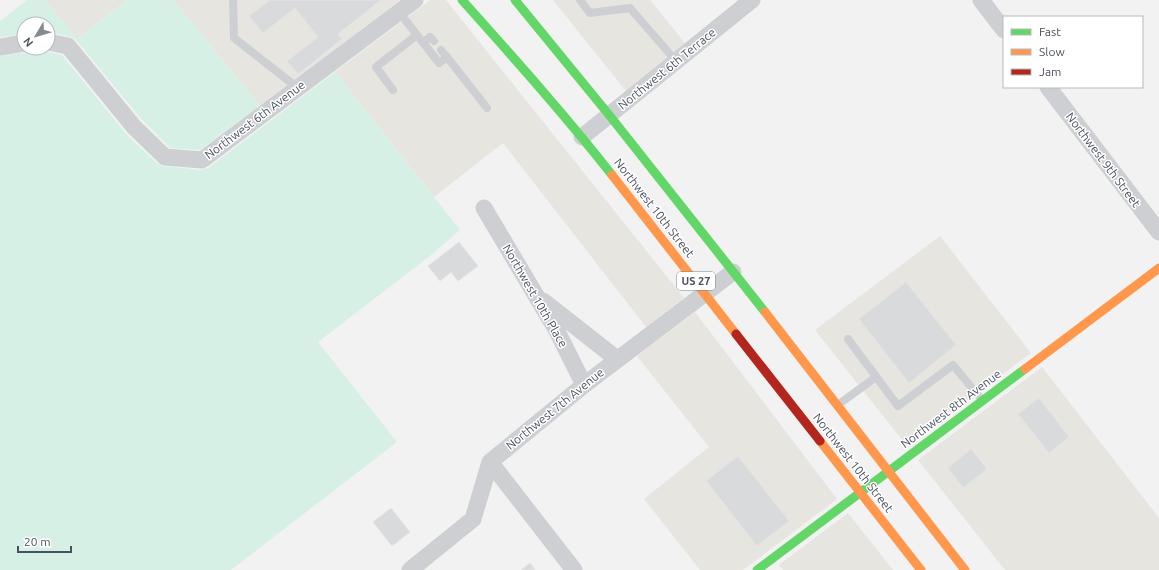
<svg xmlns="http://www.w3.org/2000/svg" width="1159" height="570" font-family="Ubuntu,sans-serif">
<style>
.commercial{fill:#e6e5e0}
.green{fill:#d7f0e5}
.building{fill:#d9dadc;stroke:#e3e4e5}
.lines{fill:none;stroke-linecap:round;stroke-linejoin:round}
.lane{stroke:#cdcfd3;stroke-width:8}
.street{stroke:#cdcfd3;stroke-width:17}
.fast{stroke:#63d668;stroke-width:9}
.slow{stroke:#ff974d;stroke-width:9}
.jam{stroke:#b3261e;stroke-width:9}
.labels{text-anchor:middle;stroke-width:3;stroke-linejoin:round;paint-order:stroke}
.shield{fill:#fff;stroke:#80848e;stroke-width:1}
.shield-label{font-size:11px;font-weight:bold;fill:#49505e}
.street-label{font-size:12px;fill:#49505e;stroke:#fff}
</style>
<rect width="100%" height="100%" fill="#f2f2f2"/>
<!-- commercial -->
<path class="commercial" d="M45 0H127L77 39Z
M173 0H400L260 106Z
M430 0H446L684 298 646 327 503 143 434 197 335 72Z
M553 0H650L685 43 626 91Z
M940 236 1031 353 907 446 815 330Z
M695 312 837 499 743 570H700L644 499 709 447 637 356Z
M1042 367 1159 518V570H1005L918 460Z
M848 513 893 570H783L779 565Z"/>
<!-- green -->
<path class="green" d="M27 0H45L77 39 127 0H173L260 106 200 150 170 148 142 120 76 40 71 37 48 32V24H24V34L0 37V21Z
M40 50 62 55 126 134 158 164 163 166 200 170 208 168 335 72 460 230 430 256 318 342 397 442 231 570H0V56Z"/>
<!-- building -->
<path class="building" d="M270 0H381L338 34 342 39 298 74 287 61 318 37 295 8 263 33 249 16Z
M459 242 478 266 458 281 451 272 440 281 428 266Z
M906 282 956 345 909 383 859 319Z
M1039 398 1069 437 1049 453 1018 414Z
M971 449 987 469 963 488 948 468Z
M738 456 789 521 757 546 706 481Z
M391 508 410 532 392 546 373 522Z
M530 563 535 570H521Z"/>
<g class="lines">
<!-- lane -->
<path class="lane" d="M233 0 234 38 298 88
M580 0 590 13 630 8 676 61
M399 12 439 63 447 57 441 50
M423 43 430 37 434 41
M447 57 487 108
M393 90 376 67 417 35
M848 339 898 406 953 365 982 400
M839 404 876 377"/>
<!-- street -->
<path class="street" d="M981 0 1004 30
M48 42 68 46 134 127 165 157 202 160 415 0
M0 47 24 43
M1048 87 1159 232
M582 137 752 0
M484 208 557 331 584 385
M543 301 617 359
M490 462 574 570
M410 570 473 519 490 462 584 385 733 272"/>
<!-- fast -->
<path class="fast" d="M462 0C513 57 565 115 612 175
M515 0 610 116 765 312
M757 570 1025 369"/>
<!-- slow -->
<path class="slow" d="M612 175 736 334
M765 312 965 570
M1025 369 1159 268
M820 441 921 570"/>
<!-- jam -->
<path class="jam" d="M736 334 820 441"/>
</g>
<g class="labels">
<!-- shield labels -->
<rect class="shield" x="677" y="272" width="38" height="18" rx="3"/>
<g class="shield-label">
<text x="696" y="285">US 27</text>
</g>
<!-- street labels -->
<g class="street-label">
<text transform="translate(667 69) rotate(-39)" y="4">Northwest 6th Terrace</text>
<text transform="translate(255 120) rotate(-37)" y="4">Northwest 6th Avenue</text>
<text transform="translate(1103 160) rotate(53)" y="4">Northwest 9th Street</text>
<text transform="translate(654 208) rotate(52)" y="4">Northwest 10th Street</text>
<text transform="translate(535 296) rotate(60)" y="4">Northwest 10th Place</text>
<text transform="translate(555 409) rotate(-39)" y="4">Northwest 7th Avenue</text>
<text transform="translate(951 409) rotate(-37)" y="4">Northwest 8th Avenue</text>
<text transform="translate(853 463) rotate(52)" y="4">Northwest 10th Street</text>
</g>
</g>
<!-- legend -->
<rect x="1003" y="16" width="140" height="72" fill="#ffffff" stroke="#b6b9bf"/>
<rect x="1011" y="29" width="20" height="6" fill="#63d668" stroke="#b6b9bf"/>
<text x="1039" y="36" font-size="12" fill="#49505e">Fast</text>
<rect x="1011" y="49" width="20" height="6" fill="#ff974d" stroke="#b6b9bf"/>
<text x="1039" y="56" font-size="12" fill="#49505e">Slow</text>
<rect x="1011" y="69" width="20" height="6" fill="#b3261e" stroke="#b6b9bf"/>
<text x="1039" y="76" font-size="12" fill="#49505e">Jam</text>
<!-- north arrow -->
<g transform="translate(36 36) rotate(232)"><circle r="19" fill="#ffffff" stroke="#b6b9bf"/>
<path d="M0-3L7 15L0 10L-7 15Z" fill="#848992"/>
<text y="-6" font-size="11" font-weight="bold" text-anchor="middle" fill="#49505e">N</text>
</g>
<!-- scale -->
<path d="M18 546v6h53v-6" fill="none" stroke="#49505e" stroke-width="2"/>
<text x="24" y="546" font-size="12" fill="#49505e" stroke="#ffffff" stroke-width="3" paint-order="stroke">20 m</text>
</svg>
